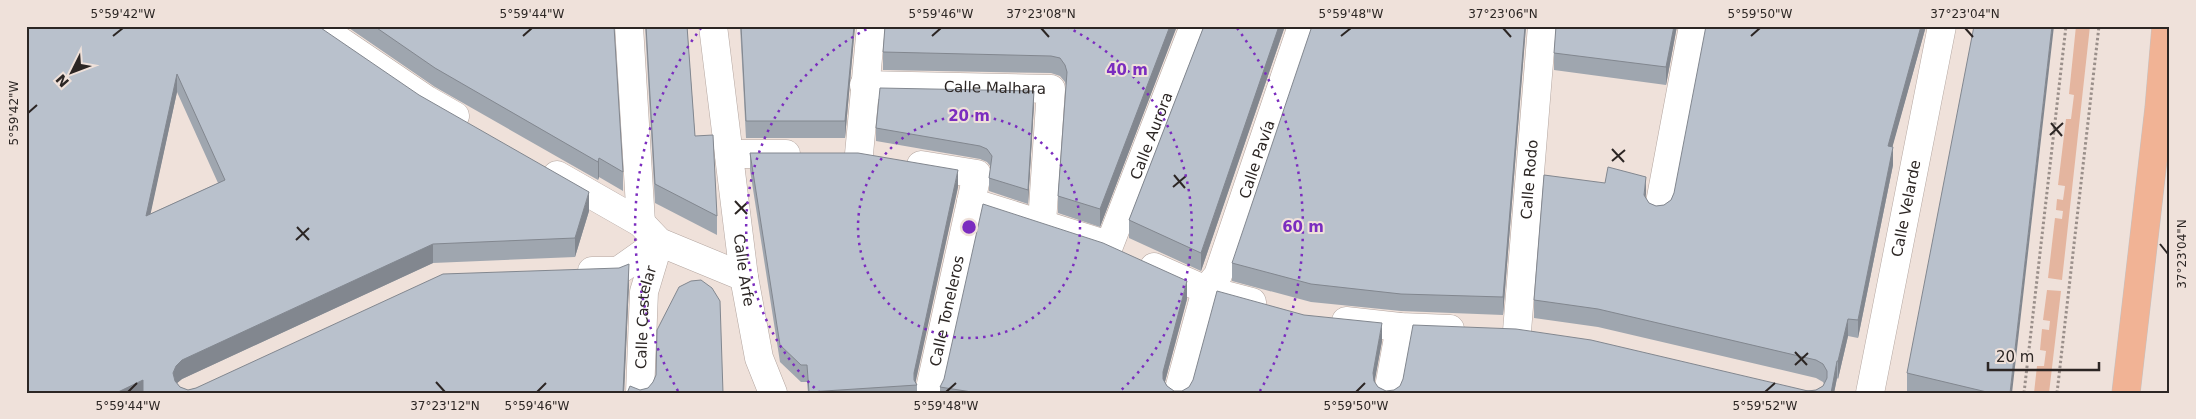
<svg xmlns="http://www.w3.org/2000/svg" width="2196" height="419" font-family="'DejaVu Sans',sans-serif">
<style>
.green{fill:#e4b59f}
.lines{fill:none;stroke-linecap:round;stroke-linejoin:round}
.street-casing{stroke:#b4a6a0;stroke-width:29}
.primary-casing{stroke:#c4c2c2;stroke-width:29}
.path{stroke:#9a8f8a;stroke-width:3;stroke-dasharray:2.5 2.5;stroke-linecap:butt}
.street{stroke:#fff;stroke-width:28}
.primary{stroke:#f1b395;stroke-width:28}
.wall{fill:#9fa6af;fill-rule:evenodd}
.shaded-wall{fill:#82878f}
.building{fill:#b9c1cc;stroke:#82878f;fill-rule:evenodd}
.ticks{fill:none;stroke:#2c2624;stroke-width:2}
.ring{fill:none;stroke:#7b2cbf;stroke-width:2.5;stroke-dasharray:2.5 5}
.labels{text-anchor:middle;stroke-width:4;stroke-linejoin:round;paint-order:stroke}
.street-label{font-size:15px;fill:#2c2624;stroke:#efe1da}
.centre{fill:#7b2cbf;stroke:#efe1da;stroke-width:2.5}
.ring-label{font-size:15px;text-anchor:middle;font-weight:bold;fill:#7b2cbf;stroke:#efe1da;stroke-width:4;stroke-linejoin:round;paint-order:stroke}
.neatline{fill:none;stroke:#2c2624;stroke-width:2}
.ticks-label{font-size:12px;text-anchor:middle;fill:#2c2624}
</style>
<rect width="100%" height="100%" fill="#efe1da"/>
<!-- green -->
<path class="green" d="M2076 26H2090L2062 280 2048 278 2055 218 2062 219 2063 211 2056 210 2057 199 2063 200 2065 186 2058 185 2066 119H2071L2074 95 2069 94Z
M2047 290 2061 291 2049 393H2034L2037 366H2044L2046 351 2040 350 2042 329 2049 330 2050 321 2043 320Z"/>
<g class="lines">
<defs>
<g id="street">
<path d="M318 26 427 100 455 116"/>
<path d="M629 26 641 223"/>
<path id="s1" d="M713 26 744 277 759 358 773 393"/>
<path id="s2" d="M864 85 1051 89 1042 223"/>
<path d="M729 154H786"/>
<path d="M859 154 871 26"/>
<path d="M921 165 977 174 971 202 1099 242"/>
<path d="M557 175 641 223 659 242 744 277"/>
<path d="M1659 208 1693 26"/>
<path id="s3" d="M1109 246 1194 26"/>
<path d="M1154 267 1206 290 1252 302"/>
<path d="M592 271H618L659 242"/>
<path d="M1346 321 1400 327 1450 329"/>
<path id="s4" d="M1517 331 1542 26"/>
<path id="s5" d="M640 393 644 292 659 242"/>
<path id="s6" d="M929 393 971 202"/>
<path id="s7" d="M1178 393 1206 290 1218 275 1302 26"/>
<path d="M1388 393 1400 327"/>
<path id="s8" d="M1870 393 1942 26"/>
</g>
<path id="primary" d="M2126 393 2159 108 2166 26"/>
</defs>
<!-- street casing -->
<use href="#street" class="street-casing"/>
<!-- primary casing -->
<use href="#primary" class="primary-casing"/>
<!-- path -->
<path class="path" d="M2024 393 2066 26
M2057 393 2099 26"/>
<!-- street -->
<use href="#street" class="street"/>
<!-- primary -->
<use href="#primary" class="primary"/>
</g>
<!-- wall -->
<path class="wall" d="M32 26 589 211 575 257 433 263 182 379 177 383 180 387 188 390 196 388 629 283 624 393H26L29 28ZM177 92 218 183 150 214Z
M346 26H614L623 172V191L599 177 598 180 435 87Z
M645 26H687L695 136 717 216V235L655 203Z
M740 26H855L845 138H746Z
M1177 26 1100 227 1058 213V196L1066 86 1065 82 1060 76 1051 73 883 70V52Z
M1204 26H1285L1201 271 1129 238V220Z
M1526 26 1503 315 1401 311 1311 302 1232 281V263Z
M1677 26 1666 85 1554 70V53Z
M1926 26 1892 147 1893 165 1858 338 1848 336 1838 379 1837 378 1834 393H940V387L1187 299 1165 382 1167 386 1174 391H1182L1382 341 1374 382 1378 387 1386 391 1816 390 1823 386 1824 384 1823 382 1816 378 1598 327 1534 318V300L1645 197 1649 203 1656 206 1664 205 1671 200 1674 193Z
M1034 104 1028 204 989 191V178L991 167 987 162 980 159 876 141V128Z
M750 153 958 187 915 382 917 385V393H808L807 382H801L780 362 750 170Z
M1907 373 2012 393H1907Z"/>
<!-- shaded-wall -->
<path class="shaded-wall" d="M854 26H855L845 138V121Z
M1170 26H1177L1100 227V209Z
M1279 26H1285L1201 271V253Z
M1525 26H1526L1503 315V297Z
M1674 26H1677L1666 85V67Z
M1921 26H1926L1888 163V146Z
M2052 26H2054L2012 393H2010Z
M177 74V92L146 235V216Z
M1034 91V104L1028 204V190Z
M1893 147V165L1858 338V320Z
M599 158V177L598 180V162Z
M958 170V187L915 385 914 373Z
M1646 177V194L1644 213V195Z
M589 192V211L575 257V238Z
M433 244V263L182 379 176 384 173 373 176 366 182 360Z
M629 264V283L624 393H623Z
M1187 281V299L1163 389V372Z
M1848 319V336L1838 379V361Z
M1382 323V341L1373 391V373Z
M1837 361V378L1834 393H1831Z
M143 380V393H116Z"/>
<!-- building -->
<path class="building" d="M32 26H318L419 95 589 192 575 238 433 244 182 360 176 366 173 373 175 381 180 387 188 390 196 388 443 274 619 268 629 264 623 393H143V380L116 393H26V27L29 28ZM177 74 225 180 146 216Z
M374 26H614L623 172 599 158 598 162 435 68Z
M646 26H687L695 136 713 135 717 216 655 184Z
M741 26H854L845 121H746Z
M885 26H1170L1100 209 1058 196 1067 72 1065 65 1060 58 1051 56 883 52Z
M1204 26H1279L1201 253 1129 220Z
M1312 26H1525L1503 297 1401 294 1311 284 1232 263Z
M1556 26H1674L1666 67 1554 53Z
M1706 26H1921L1888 146 1893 147 1858 320 1848 319 1838 361H1837L1831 393H978L940 387 944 379 983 204 1103 243 1187 281 1163 372V379L1167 386 1174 391H1182L1189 387 1193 380 1217 291 1304 315 1382 323 1373 373 1374 381 1378 387 1386 391 1394 390 1400 386 1403 379 1413 325 1516 329 1591 340 1808 391 1816 390 1823 386 1827 378V371L1823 364 1816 360 1598 309 1534 300 1544 175 1605 183 1608 167 1646 177 1644 195 1649 203 1656 206 1664 205 1671 200 1674 193Z
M1974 26H2052L2010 393H1991L1907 373Z
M880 88 1034 91 1028 190 989 178 992 156 987 149 980 146 876 128Z
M750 153H858L958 170 914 373V380L917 385 809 392 807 365H801L780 345Z
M701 280 712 288 720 301 723 393H627L630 386 640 390 648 388 653 382 656 375 657 330 679 287 691 281Z"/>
<!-- ticks -->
<path class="ticks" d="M1041 28 1049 37M1503 28 1511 37M1965 28 1973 37M113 36 123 28M523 36 532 28M932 36 941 28M1341 36 1351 28M1751 36 1760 28M28 113 37 105M2051 123 2062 136M2050 135 2063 123M1612 149 1624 162M1612 161 1625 150M1174 175 1185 188M1173 187 1186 176M735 201 747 214M735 214 748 202M297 227 309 240M296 240 309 228M2160 244 2168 254M1795 352 1807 365M1795 365 1808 353M436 382 445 392M128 392 137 383M537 392 546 383M946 392 956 383M1356 392 1365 383M1765 392 1775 383"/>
<!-- distance rings -->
<g class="ring">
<circle cx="969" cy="227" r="111"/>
<path d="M820 393A223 223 0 0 1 871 27M1067 27A223 223 0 0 1 1118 393"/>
<path d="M678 391A334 334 0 0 1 701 28M1237 28A334 334 0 0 1 1260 391"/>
</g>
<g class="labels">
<!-- street labels -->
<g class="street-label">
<text dy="5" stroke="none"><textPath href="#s2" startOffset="131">Calle Malhara</textPath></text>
<text dy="5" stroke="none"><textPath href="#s3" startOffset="118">Calle Aurora</textPath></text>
<text dy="5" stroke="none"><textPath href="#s7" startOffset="248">Calle Pavía</textPath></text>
<text dy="5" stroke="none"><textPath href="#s4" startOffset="152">Calle Rodo</textPath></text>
<text dy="5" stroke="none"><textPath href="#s8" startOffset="188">Calle Velarde</textPath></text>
<text dy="5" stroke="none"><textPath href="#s1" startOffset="246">Calle Arfe</textPath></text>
<text dy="5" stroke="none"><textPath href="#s6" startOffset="84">Calle Toneleros</textPath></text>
<text dy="5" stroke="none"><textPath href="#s5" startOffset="76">Calle Castelar</textPath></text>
</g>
</g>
<circle cx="969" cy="227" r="8" class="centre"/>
<g class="ring-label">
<text x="1127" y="75">40 m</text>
<text x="969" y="121">20 m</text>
<text x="1303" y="232">60 m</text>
</g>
<!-- border -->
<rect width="2196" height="419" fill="none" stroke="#efe1da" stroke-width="55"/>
<!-- north arrow -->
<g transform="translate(72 72) rotate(228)" stroke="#efe1da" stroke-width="4" paint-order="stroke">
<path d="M0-4L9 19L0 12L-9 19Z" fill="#2c2624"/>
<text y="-8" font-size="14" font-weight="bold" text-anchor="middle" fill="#2c2624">N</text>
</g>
<!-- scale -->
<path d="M1988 362v8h111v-8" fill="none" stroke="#2c2624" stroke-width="2.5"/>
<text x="1996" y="362" font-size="15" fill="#2c2624" stroke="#efe1da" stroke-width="4" paint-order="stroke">20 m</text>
<rect x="28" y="28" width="2140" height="364" class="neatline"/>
<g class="ticks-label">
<text x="123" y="18">5°59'42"W</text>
<text x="532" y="18">5°59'44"W</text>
<text x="941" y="18">5°59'46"W</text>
<text x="1041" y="18">37°23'08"N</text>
<text x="1351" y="18">5°59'48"W</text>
<text x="1503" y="18">37°23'06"N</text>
<text x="1760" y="18">5°59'50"W</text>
<text x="1965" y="18">37°23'04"N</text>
<text transform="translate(14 113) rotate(-90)" y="4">5°59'42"W</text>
<text transform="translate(2182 254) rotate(-90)" y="4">37°23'04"N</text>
<text x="128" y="410">5°59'44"W</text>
<text x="445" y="410">37°23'12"N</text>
<text x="537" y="410">5°59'46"W</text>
<text x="946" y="410">5°59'48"W</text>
<text x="1356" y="410">5°59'50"W</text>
<text x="1765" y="410">5°59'52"W</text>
</g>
</svg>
